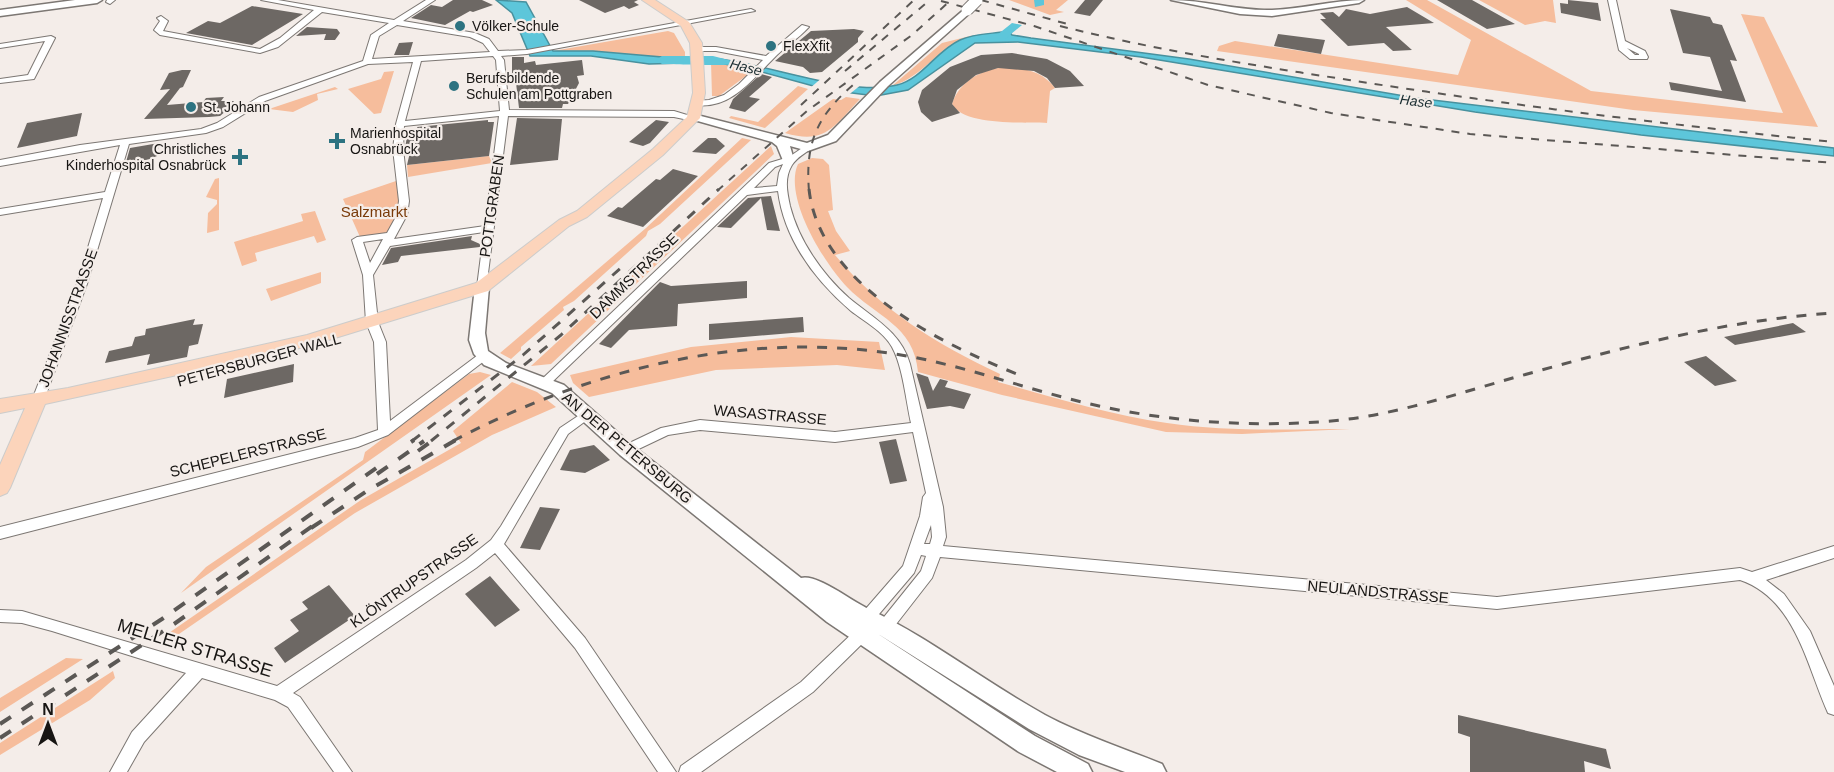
<svg xmlns="http://www.w3.org/2000/svg" width="1834" height="772" font-family="Helvetica,sans-serif">
<style>
.green{fill:#f6bd9c}
.water{fill:#5dc6da;stroke:#48919e;stroke-width:1.5}
.pier{fill:#f4ede9}
.lines{fill:none;stroke-linecap:round;stroke-linejoin:round}
.river{fill:#5dc6da;fill-rule:evenodd}
.building{fill:#6d6864}
.street-casing{stroke:#7c7773;stroke-width:2}
.secondary-casing{stroke:#7c7773;stroke-width:3}
.primary-casing{stroke:#cccccb;stroke-width:2}
.street{fill:#fff;fill-rule:evenodd}
.secondary{fill:#fff;fill-rule:evenodd}
.primary{fill:#fcd4bb;fill-rule:evenodd}
.rail-far2{stroke:#5b5855;stroke-width:2;stroke-dasharray:8 8;stroke-linecap:butt}
.rail-far1{stroke:#5b5855;stroke-width:3;stroke-dasharray:10 10;stroke-linecap:butt}
.rail{stroke:#5b5855;stroke-width:4;stroke-dasharray:13 13;stroke-linecap:butt}
.secondary-bridge-casing{stroke:#7c7773;stroke-width:13;stroke-linecap:butt}
.secondary-bridge{stroke:#fff;stroke-width:11}
.poi-dot{fill:#2d7381;stroke:#f4ede9;stroke-width:2}
.labels{text-anchor:middle;stroke-width:4.5;stroke-linejoin:round;paint-order:stroke}
.far-poi-label{font-size:14px;fill:#171513;stroke:#f4ede9;text-anchor:start}
.far-water-label{font-size:14px;font-style:italic;fill:#1a2d31;stroke:#f4ede9}
.street-label{font-size:15px;fill:#171513;stroke:#f4ede9}
.park-label{font-size:15px;fill:#793a08;stroke:#f4ede9}
.near-street-label{font-size:18px;fill:#171513;stroke:#f4ede9}
</style>
<rect width="100%" height="100%" fill="#f4ede9"/>
<!-- green -->
<path class="green" d="M1009 0H1068L1056 10 1064 12 1050 15Z
M1406 0H1427L1591 91 1783 113 1741 14 1764 17 1818 127 1633 110 1217 51 1219 46 1235 41 1458 75 1471 40Z
M1479 0H1553L1556 23 1545 21 1525 25Z
M668 31 674 33 685 52V59L593 51H553Z
M974 35C939 46 923 77 892 86L942 43Z
M711 62 754 70 719 96H712Z
M998 68C1020 67 1041 69 1055 88L1050 91 1047 123C1025 122 963 126 952 104 959 83 977 72 998 68Z
M394 71 381 113 374 114 348 89 381 79 384 72Z
M798 86 808 89 765 128 729 118 731 116 758 122Z
M335 87 338 89 317 94 318 100 293 112 269 109Z
M846 97 860 99C834 126 826 145 785 133L833 99 841 100Z
M742 138 751 140 660 224 648 231 646 236 574 301 563 307 564 310 521 347V350L511 359 500 353 646 228Z
M771 146 774 154 551 364 531 366Z
M489 156 492 163 408 177 407 165Z
M812 158 823 159 829 165 833 210 828 211 836 231 850 251 835 255C881 310 936 344 1000 374L998 382C1053 397 1109 415 1167 423 1227 432 1290 429 1350 429L1242 434 1166 432 1002 395 918 372C914 325 876 317 847 287 824 263 783 197 798 164Z
M219 178V230L207 233 208 213 217 204V200L206 197 215 179Z
M396 181C401 202 398 213 388 233L360 237 343 199Z
M315 211 326 240 317 243 314 236 255 253 257 261 242 266 234 242 303 221 301 214Z
M321 272V283L271 301 266 289Z
M791 337 879 342 885 370 837 365 716 370 589 397 573 383 570 375 691 347Z
M480 372 491 375 181 593 206 567 363 460 365 452 469 374Z
M512 382 537 392 556 407 492 435 355 513 179 634 171 638 163 637 361 500 461 443 453 431Z
M66 658 83 659 0 712V698Z
M113 671 115 678 90 700 0 755V743Z"/>
<!-- water -->
<path class="water" d="M496 0 526 2 553 51H593L685 59V63L649 64 591 56H530L512 13Z
M1009 31 1012 35 1031 38 1189 59 1416 98 1834 148V156L1641 135 1475 112 1141 57 1018 42 975 43 908 90 876 96 828 90 744 67 711 62V58C764 62 848 97 897 85 922 79 936 51 960 40 975 33 993 34 1009 31Z"/>
<!-- pier -->
<path class="pier" d="M823 77 851 82 862 84 846 97 810 88Z"/>
<g class="lines">
<!-- river -->
<path class="river" d="M1034 0H1044V5L1035 7Z
M1012 23 1022 25 1005 39H997V35Z
M713 56 740 63C735 67 674 64 662 64L656 60 662 56Z"/>
</g>
<!-- building -->
<path class="building" d="M453 0H482L493 5 473 12 470 11 445 25 411 18 431 5 442 7Z
M579 0H638L634 2 639 5 629 9 624 6 605 13Z
M1085 0H1103L1090 16 1074 13Z
M1437 0H1472L1515 24 1487 29Z
M1568 0 1598 3 1601 21 1561 13 1560 3 1568 4Z
M252 6 303 14 252 45 186 33 208 21 220 23Z
M1407 7 1434 23 1386 27 1412 50 1393 51 1384 43 1348 46 1320 19H1326L1320 13 1333 12 1339 17 1346 9 1370 14Z
M1670 9 1710 17 1713 23 1722 25 1737 61 1730 60 1746 102 1671 90 1669 82 1722 91 1710 57 1683 53Z
M307 27 337 29 340 33 335 40H324L326 34 296 36Z
M854 29 864 31 858 38V42L822 72 810 73 803 67 775 61 811 31Z
M1278 34 1325 40 1321 54 1274 46Z
M413 42 409 55H394L399 43Z
M1012 53 1047 59 1070 71 1084 86 1055 88 1047 78 1034 71 998 68 976 75 957 90 952 104 960 113 932 122 921 112 918 102 922 90 950 67 981 55Z
M512 57H524V63L535 61 536 65 582 60 584 75 577 76 579 83 568 104H563L562 108H519L516 83 512 84Z
M182 70H191L183 87 180 88 167 105 203 102 206 98 224 97 221 101H234L227 110 220 116 209 117 144 119 170 89 160 90 169 73Z
M761 74 772 77 749 97 760 99 745 112 729 108 733 99Z
M82 113 77 136 17 148 27 123Z
M517 118 562 119 558 160 510 165Z
M488 120V122H494L489 156 407 165 411 148H405L408 131 417 130V127Z
M656 120 669 122 650 143 643 146 629 142Z
M708 138H716L725 146 716 154 692 152Z
M159 143 157 156 124 169 130 148Z
M673 169 698 176 643 227 607 216 618 207 622 208 656 179 660 180Z
M771 196 780 231 767 230 761 198 731 228 717 227 748 198Z
M472 236 471 240 480 244V247L401 256 398 262 382 265 391 248Z
M747 281V298L678 304 677 326 629 330 611 348 599 344 660 282 671 286Z
M803 317 804 332 709 340V324Z
M195 319 193 325 203 324 198 344 189 346 187 357 147 365 150 354 105 363 109 351 132 346 135 337 145 335 146 329Z
M1793 323 1806 332 1735 345 1724 337Z
M1706 356 1737 381 1715 386 1684 362Z
M294 364 293 382 224 398 227 379Z
M916 373 928 377 933 391 940 379 948 381 945 387 971 394 964 409 950 406 927 409Z
M896 439 907 481 890 484 879 442Z
M594 445 610 460 585 473 560 470 570 450Z
M540 507 560 509 540 550 520 548Z
M490 576 520 610 495 627 465 594Z
M329 585 355 616 285 663 274 648 299 631 290 620 308 609 302 602Z
M1458 715 1606 749 1611 769 1584 761 1585 772H1470V737L1458 733Z"/>
<g class="lines">
<defs>
<path id="street" d="M107 0H115L110 4 106 2Z
M261 0H278L394 20 426 0H435L403 21 475 33 489 39 498 51 527 50 751 9 755 11 527 54 501 56 504 60 509 110 674 111 697 118 693 121 674 117 508 116 486 289 482 290 477 287 484 232 390 246 373 275 378 322 386 342 390 421 478 355H486L488 358 388 435 358 447 0 539V527L355 438 378 430 374 342 366 322 363 275 352 240 357 237 387 233 397 215 399 201 393 149 396 124 413 62 368 64 265 101 223 127 206 133 129 144 87 284 44 400 38 404 32 400 77 284 103 198 0 215V209L105 192 120 145 0 166V160L80 145 201 129 217 123 259 97 363 61 371 35 389 23 322 12 278 47 260 53 160 35 154 30 160 21 157 18 161 16 168 21 163 31 260 49 280 38 314 10ZM397 25 470 37 483 43 490 52 372 59 379 36ZM493 56 496 60 500 111 405 121 421 61ZM499 116 485 226 394 239 407 215 409 201 403 149 404 126ZM383 239 370 263 363 242Z
M1608 0H1616L1625 41 1645 51 1648 57 1647 59H1630L1619 50ZM1627 48 1639 54V55H1635Z
M802 25 809 27C798 39 784 47 773 59 752 80 730 110 695 105V101L709 100 724 95 739 84 763 60 716 51H695V47H716L766 56Z
M51 36 55 38 34 79 0 83V79L28 75 45 41 0 48V44Z
M808 144 813 147C806 153 797 157 792 165 784 178 787 192 790 206 799 241 822 274 849 298 873 318 901 332 910 364L943 507 946 537 943 546 1497 597 1740 568 1752 572 1834 546V558L1766 580 1784 594 1810 631 1834 686V715L1828 713C1807 667 1796 599 1740 580L1497 609 940 557 932 578 890 632 879 635 874 634 872 629 868 638 813 692 701 772H679L681 766 801 682 857 629 863 612 903 566 920 516 923 497 926 493 913 432 835 442 700 430 668 435 626 455 621 453 620 450 621 447 661 428 700 420 835 432 911 423C906 401 903 367 892 347 883 331 865 322 851 311 815 280 784 239 778 191L747 195 549 385H541L539 382 769 163 789 157ZM783 164 779 173 777 186 754 188 775 167ZM931 525 932 537 930 544H924ZM921 555 926 556 921 571 880 622 874 624 872 628 874 620 914 573Z
M587 410 593 414 591 417 568 434 504 544 585 638 676 772H658L575 648 495 553 476 568 293 693 300 697 352 772H334L288 707 275 700 202 678 144 742 127 772H110L132 732 186 673 52 631 22 623 0 622V610L22 611 277 686 466 560 491 540 501 526 560 428Z"/>
<path id="secondary" d="M75 0H102L97 3 0 16V10Z
M1171 0C1205 0 1238 11 1272 10 1303 9 1333 0 1364 0L1359 3 1272 16 1240 14Z
M967 7 972 10 971 12 888 86 836 141 808 151 790 146 794 160 792 163H784L777 146 772 142 687 118 693 114 807 143 828 135 880 82Z
M482 282 489 287 485 333 488 351 506 363 564 385 632 445 801 578C816 573 853 602 869 609 931 639 985 682 1045 715 1082 735 1123 748 1162 764L1166 772H1125L1079 755 1029 729 875 632 1035 736 1088 764 1092 772H1057L1019 752 827 622 620 455 552 393 484 365 474 354 469 340 475 287Z"/>
<path id="primary" d="M642 0H655L689 22 702 43 705 93 700 118 663 155 587 217 569 226 488 291 309 346 45 404 10 488 7 493 0 496V465L25 408 0 413V399L68 388 307 335 476 283 559 220 577 211 653 149 687 117 693 93 690 43 681 26Z"/>
</defs>
<!-- street casing -->
<use href="#street" class="street-casing"/>
<!-- secondary casing -->
<use href="#secondary" class="secondary-casing"/>
<!-- primary casing -->
<use href="#primary" class="primary-casing"/>
<!-- street -->
<use href="#street" class="street"/>
<!-- secondary -->
<use href="#secondary" class="secondary"/>
<!-- primary -->
<use href="#primary" class="primary"/>
<!-- rail-far2 -->
<path class="rail-far2" d="M981 0 1071 25
M941 1 1034 26 1208 85 1331 113 1470 134 1834 163
M1060 26C1155 50 1252 65 1349 80 1510 105 1672 125 1834 142
M845 71 930 0
M801 105 914 0
M717 191 807 111 912 35 951 0
M809 191C805 143 817 116 853 85"/>
<!-- rail-far1 -->
<path class="rail-far1" d="M809 189C819 285 943 345 1022 376
M412 441 523 355 623 266
M431 441 561 335 719 189
M453 441C591 368 751 328 907 356 968 367 1026 389 1086 403 1162 421 1241 427 1319 422 1388 418 1455 394 1520 376 1624 347 1726 320 1834 313"/>
<!-- rail -->
<path class="rail" d="M411 442 414 440
M418 451 433 440
M377 474 424 441
M311 528 367 491 456 440
M0 724 162 619 382 464
M0 738 174 624 318 522"/>
<defs>
<path id="secondary-bridge" d="M967 10 977 0"/>
</defs>
<!-- secondary-bridge casing -->
<use href="#secondary-bridge" class="secondary-bridge-casing"/>
<!-- secondary-bridge -->
<use href="#secondary-bridge" class="secondary-bridge"/>
</g>
<!-- markers -->
<g class="poi-dot">
<circle cx="460" cy="26" r="6"/>
<circle cx="771" cy="46" r="6"/>
<circle cx="454" cy="86" r="6"/>
<circle cx="191" cy="107" r="6"/>
<path d="M334 132h6v6h6v6h-6v6h-6v-6h-6v-6h6z"/>
<path d="M237 148h6v6h6v6h-6v6h-6v-6h-6v-6h6z"/>
</g>
<g class="labels">
<!-- far-poi labels -->
<g class="far-poi-label">
<text x="472" y="31">Völker-Schule</text>
<text x="783" y="51">FlexXfit</text>
<text x="466" y="83">Berufsbildende<tspan x="466" dy="16">Schulen am Pottgraben</tspan></text>
<text x="203" y="112">St. Johann</text>
<text x="350" y="138">Marienhospital<tspan x="350" dy="16">Osnabrück</tspan></text>
<text x="226" y="154" text-anchor="end">Christliches<tspan x="226" dy="16">Kinderhospital Osnabrück</tspan></text>
</g>
<!-- far-water labels -->
<g class="far-water-label">
<text transform="translate(746 67) rotate(14)" y="5">Hase</text>
<text transform="translate(1416 101) rotate(7)" y="5">Hase</text>
</g>
<!-- street labels -->
<g class="street-label">
<text transform="translate(492 206) rotate(-82)" y="5">POTTGRABEN</text>
<text transform="translate(634 276) rotate(-44)" y="5">DAMMSTRASSE</text>
<text transform="translate(68 318) rotate(-70)" y="5">JOHANNISSTRASSE</text>
<text transform="translate(259 360) rotate(-15)" y="5">PETERSBURGER WALL</text>
<text transform="translate(770 415) rotate(5)" y="5">WASASTRASSE</text>
<text transform="translate(627 448) rotate(40)" y="5">AN DER PETERSBURG</text>
<text transform="translate(248 453) rotate(-14)" y="5">SCHEPELERSTRASSE</text>
<text transform="translate(414 581) rotate(-35)" y="5">KLÖNTRUPSTRASSE</text>
<text transform="translate(1378 592) rotate(5)" y="5">NEULANDSTRASSE</text>
</g>
<!-- park labels -->
<g class="park-label">
<text x="374" y="217">Salzmarkt</text>
</g>
<!-- near-street labels -->
<g class="near-street-label">
<text transform="translate(195 648) rotate(17)" y="6">MELLER STRASSE</text>
</g>
</g>
<!-- north arrow -->
<g transform="translate(48 724)" stroke="#f4ede9" stroke-width="4.5" paint-order="stroke">
<path d="M0-4.5L10 22L0 15L-10 22Z" fill="#171513"/>
<text y="-9" font-size="16" font-weight="bold" text-anchor="middle" fill="#171513">N</text>
</g>
</svg>
